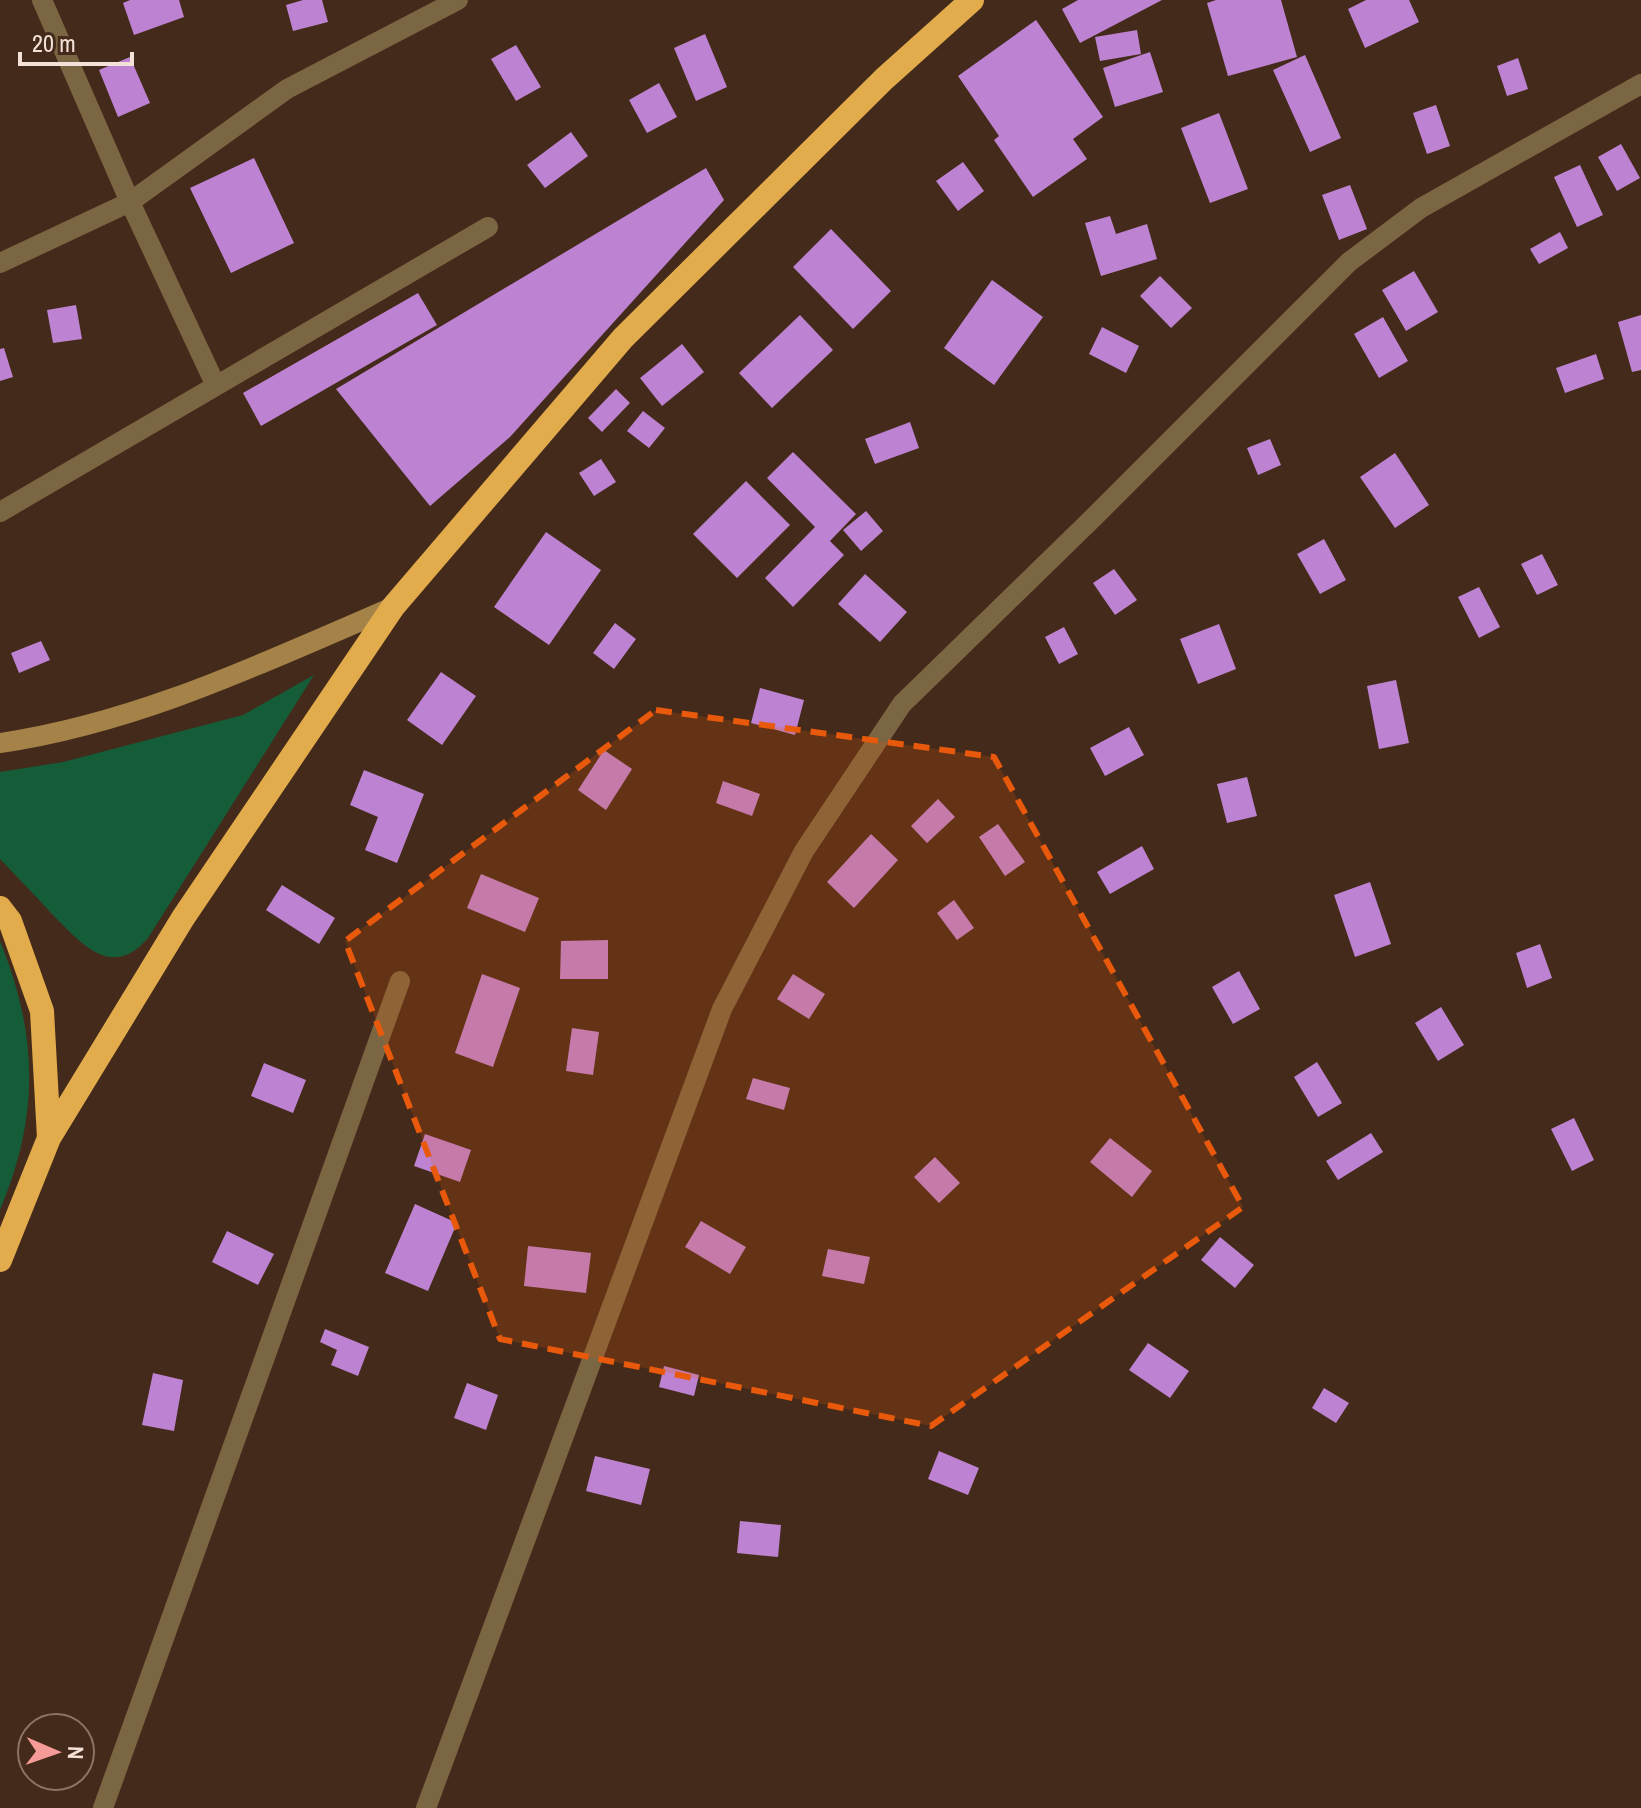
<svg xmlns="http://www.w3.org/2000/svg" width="1641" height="1808" font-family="'Archivo Narrow',sans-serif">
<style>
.green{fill:#155c39}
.building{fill:#bd83d2}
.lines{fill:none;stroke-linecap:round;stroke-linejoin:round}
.street{stroke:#7b6643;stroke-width:20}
.secondary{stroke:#a58248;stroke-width:20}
.highway{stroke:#e2ac4c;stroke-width:24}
.marked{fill:#e8590c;fill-opacity:0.2;stroke:#e8590c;stroke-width:6;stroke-dasharray:16 10;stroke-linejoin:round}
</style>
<rect width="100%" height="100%" fill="#442a1a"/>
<!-- green -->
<path class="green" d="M314 675 148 938C111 981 81 943 52 914 35 895 17 877 0 859V772L63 762 243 715Z
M0 941C38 1035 40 1115 0 1210Z"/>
<!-- building -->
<path class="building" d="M130 0H179L184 17 134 35 123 3Z
M303 0H322L328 22 293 31 286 5Z
M1078 0H1162L1080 43 1062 9Z
M1216 0H1281L1297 57 1228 76 1207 3Z
M1366 0H1409L1419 22 1365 48 1348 9Z
M1036 20 1103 117 1073 139 1087 159 1033 197 994 140 999 136 958 76Z
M1137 30 1141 54 1100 61 1095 37Z
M705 34 727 87 696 101 674 48Z
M516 45 541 87 516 101 491 59Z
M1150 52 1163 92 1115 107 1103 68Z
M1305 55 1341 138 1310 152 1273 70Z
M130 57 150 103 118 117 99 70Z
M1518 58 1528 89 1507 96 1497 66Z
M659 83 677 117 647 133 629 100Z
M1436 105 1450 146 1427 154 1413 113Z
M1219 113 1248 189 1210 203 1181 128Z
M571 132 588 156 545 188 527 165Z
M1621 144 1640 178 1617 191 1598 157Z
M254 158 294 243 231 273 190 188Z
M963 162 984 191 958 211 936 181Z
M1580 165 1603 215 1577 227 1554 177Z
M706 168 724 200 510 437 430 506 336 389Z
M1350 185 1367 229 1339 240 1322 195Z
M1110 216 1116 234 1147 224 1157 259 1101 276 1085 223Z
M831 229 891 291 853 329 793 267Z
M1560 232 1568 248 1539 264 1530 249Z
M1414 271 1438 312 1406 331 1382 290Z
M1160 276 1192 308 1171 328 1140 296Z
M992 280 1043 317 994 385 944 348Z
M418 293 437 325 261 426 243 393Z
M76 305 82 339 53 343 47 310Z
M800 315 833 350 772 408 739 373Z
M1641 315V370L1632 372 1618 322Z
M1383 317 1408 361 1379 378 1354 334Z
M1102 327 1139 346 1126 373 1089 354Z
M682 344 704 372 662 406 640 378Z
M4 348 13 377 0 381V349Z
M1596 354 1604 379 1565 393 1556 368Z
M616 389 630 403 602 432 588 418Z
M643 411 665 428 649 448 627 431Z
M910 422 919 448 875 464 865 439Z
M1270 439 1281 465 1258 475 1247 448Z
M793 452 856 514 830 541 844 555 793 607 765 578 815 527 767 478Z
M1395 453 1429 505 1395 528 1360 477Z
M601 459 616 482 594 496 579 473Z
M746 481 790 525 737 578 693 534Z
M866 511 883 531 861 551 843 530Z
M546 532 601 570 549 645 494 607Z
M1324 539 1346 580 1320 594 1297 554Z
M1542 554 1558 585 1537 595 1521 564Z
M1114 569 1137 600 1115 615 1093 583Z
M865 574 907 612 880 642 838 604Z
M1479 587 1500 627 1479 638 1458 597Z
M615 623 636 639 614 669 593 653Z
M1219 624 1236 669 1198 684 1180 639Z
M1064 627 1078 654 1059 664 1045 637Z
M41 641 50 660 19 673 11 653Z
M441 672 476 696 442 745 407 720Z
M1396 680 1409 743 1379 749 1367 686Z
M760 688 804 700 795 735 751 723Z
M1129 727 1144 755 1105 776 1090 748Z
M604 750 632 769 606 810 578 790Z
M364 770 424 794 397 863 365 850 378 817 350 805Z
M1247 777 1257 816 1227 823 1217 784Z
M723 781 760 794 752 816 716 803Z
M938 799 955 817 927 843 911 826Z
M998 824 1025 862 1005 876 979 837Z
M871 834 898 860 854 908 827 882Z
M1142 846 1154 869 1110 894 1097 872Z
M481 874 539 898 525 932 467 908Z
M1370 882 1391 944 1355 957 1334 895Z
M282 885 335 918 319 944 266 910Z
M954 900 974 928 957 940 937 913Z
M608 940V979H560L561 941Z
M1540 944 1552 978 1527 988 1516 953Z
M1239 971 1260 1009 1233 1024 1212 987Z
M482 974 520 988 493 1067 455 1053Z
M793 974 825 994 809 1019 777 999Z
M1441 1007 1464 1045 1438 1061 1415 1023Z
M572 1028 599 1032 593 1075 566 1071Z
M1317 1062 1342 1103 1318 1117 1294 1077Z
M264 1063 306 1080 293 1113 251 1096Z
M753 1078 790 1088 784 1110 746 1099Z
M1574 1118 1594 1160 1572 1171 1551 1129Z
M1371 1133 1383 1152 1338 1180 1326 1161Z
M425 1134 471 1150 460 1182 414 1166Z
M1110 1138 1152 1171 1132 1197 1090 1162Z
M935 1157 960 1183 939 1203 914 1177Z
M415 1204 457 1223 428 1291 385 1273Z
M701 1221 746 1247 730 1274 685 1247Z
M227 1231 274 1254 258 1285 212 1262Z
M1220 1237 1254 1265 1235 1288 1201 1260Z
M528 1246 591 1253 586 1293 524 1286Z
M828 1249 870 1257 864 1284 822 1276Z
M325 1329 369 1347 358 1376 331 1365 337 1350 320 1342Z
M1148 1343 1189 1371 1170 1398 1129 1370Z
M664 1366 699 1375 694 1396 659 1387Z
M153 1373 183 1380 174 1431 142 1425Z
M467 1383 498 1395 486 1430 454 1418Z
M1324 1388 1349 1403 1336 1423 1312 1408Z
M939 1451 979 1468 968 1495 928 1479Z
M595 1456 650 1469 641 1505 586 1491Z
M740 1521 781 1525 778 1557 737 1553Z"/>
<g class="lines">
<!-- street -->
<path class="street" d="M42 0 130 202 216 386
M0 263 130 202 287 89 458 0
M0 512 488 227
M103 1808 400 981
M426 1808 722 1009 804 851 902 704 1097 514 1349 262 1421 208 1641 84"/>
<!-- secondary -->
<path class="secondary" d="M0 743C138 723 265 662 393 607"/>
<!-- highway -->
<path class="highway" d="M0 908 10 921 42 1011 49 1138
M0 1260 49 1138 183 918 393 607 623 338 884 79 972 0"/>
</g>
<!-- marked area -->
<path class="marked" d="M656 710 994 757 1243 1207 931 1426 500 1339 345 941Z"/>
<!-- north arrow -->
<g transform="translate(56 1752) rotate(92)"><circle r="38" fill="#442a1a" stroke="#8a7466" stroke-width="2"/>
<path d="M0-6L14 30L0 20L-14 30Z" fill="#f59b98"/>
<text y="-12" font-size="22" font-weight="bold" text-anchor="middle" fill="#f4e2d8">N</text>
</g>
<!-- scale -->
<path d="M20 52v12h112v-12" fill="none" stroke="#f4e2d8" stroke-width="4"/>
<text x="32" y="52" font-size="24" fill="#f4e2d8" stroke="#442a1a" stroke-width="6" paint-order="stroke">20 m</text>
</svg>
